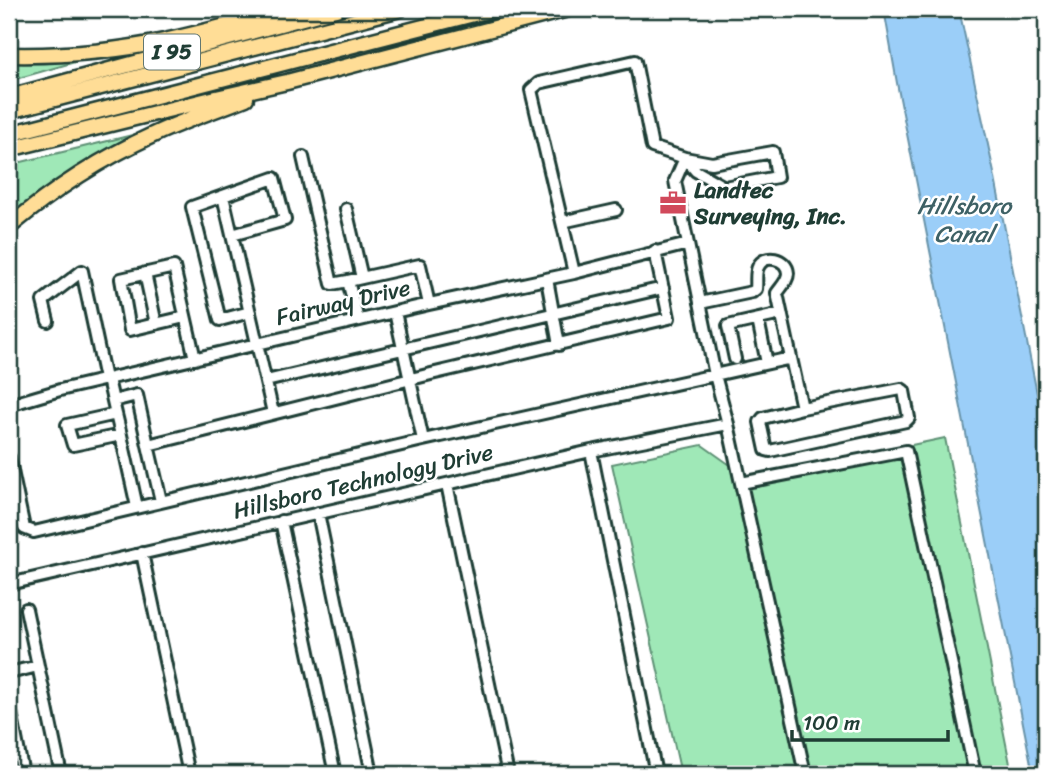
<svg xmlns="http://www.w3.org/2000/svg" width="1055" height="783" font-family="Sriracha,sans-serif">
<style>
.green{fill:#9fe8b7;stroke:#5f9276;stroke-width:2}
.water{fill:#9bcef8;stroke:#6994aa;stroke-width:2}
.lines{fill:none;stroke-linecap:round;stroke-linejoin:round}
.minor-casing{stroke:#1f3d34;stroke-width:16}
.highway-casing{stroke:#1f3d34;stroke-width:19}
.minor{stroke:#fff;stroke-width:10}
.highway{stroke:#ffdd96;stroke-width:14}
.labels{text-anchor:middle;stroke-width:5;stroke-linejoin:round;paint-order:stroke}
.shield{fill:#fff;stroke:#627771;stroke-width:2}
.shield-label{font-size:21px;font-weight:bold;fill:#1f3d34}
.poi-label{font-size:23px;font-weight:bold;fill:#1f3d34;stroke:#fff;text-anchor:start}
.street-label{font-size:23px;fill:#1f3d34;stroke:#fff}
.water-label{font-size:24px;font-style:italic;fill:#3e6165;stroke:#fff}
</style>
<rect width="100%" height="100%" fill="#fff"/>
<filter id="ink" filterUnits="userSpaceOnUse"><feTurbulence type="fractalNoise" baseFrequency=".0143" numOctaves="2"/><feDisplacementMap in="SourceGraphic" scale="14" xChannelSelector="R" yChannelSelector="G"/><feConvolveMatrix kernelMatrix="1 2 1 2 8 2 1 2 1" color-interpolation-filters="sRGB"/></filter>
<g filter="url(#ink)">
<!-- green -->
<path class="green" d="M89 58 9 81V60Z
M141 133 143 136 9 221V165Z
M945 438 1012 774H681L612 464 702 445 750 479Z"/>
<!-- water -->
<path class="water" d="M884 9H959L994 173 1046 440V774H1033L897 83Z"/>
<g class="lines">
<defs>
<path id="minor" d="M303 157 332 284 348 281
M223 196 192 207 220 320 250 312
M346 209 362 278
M562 222 616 210
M232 235 285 220 274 178 223 196 273 413
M145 273 156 324
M574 273 531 90 539 83 635 61 652 147 685 158 696 171 724 187 777 177 773 152 712 163 685 158 675 181 715 375 728 424 805 774
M547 279 559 345
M395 312 423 440
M185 317 130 330 121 279 174 267 195 359
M358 320 348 281 420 265 429 304
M758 320 767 363
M48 321 43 301 82 271 105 379
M791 358 802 408 763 418 760 422 766 450 770 451 906 421 909 418 904 391 901 389 802 408
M735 359 728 326 781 314
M108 379 113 401 137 395 148 445 431 374 669 318 655 251
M266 381 663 288
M113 401 116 414 67 425 73 445 121 435 116 414
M9 405 60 390 429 304 574 273 688 244
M121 435 137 507
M148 445 161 501
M591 451 656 774
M9 457 24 528 34 532 423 440 791 358 777 293C781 287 788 281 788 273 787 258 764 253 758 267 755 273 757 282 756 289L752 292 700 303
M741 483 906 451 975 774
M447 484 508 774
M318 513 372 774
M281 521 335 774
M142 553 189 774
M9 584 591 451 728 424
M26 609 61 774
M9 673 38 666
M9 702 23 774"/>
<path id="highway" d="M9 55C61 56 113 52 164 41 207 32 248 20 290 9
M9 97 336 9
M9 111 400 9
M9 134 493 9
M9 149 212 99 287 82 568 9
M9 227C54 189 102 158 155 134 185 120 216 110 246 98"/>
</defs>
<!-- minor casing -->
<use href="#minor" class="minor-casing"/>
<!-- highway casing -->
<use href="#highway" class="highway-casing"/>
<!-- minor -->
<use href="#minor" class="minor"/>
<!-- highway -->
<use href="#highway" class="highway"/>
</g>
</g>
<!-- icons -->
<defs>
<symbol id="office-bare" viewBox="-9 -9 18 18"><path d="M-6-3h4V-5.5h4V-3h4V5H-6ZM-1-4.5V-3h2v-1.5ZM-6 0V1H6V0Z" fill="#d1495b" stroke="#fff" stroke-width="2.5" paint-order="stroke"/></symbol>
</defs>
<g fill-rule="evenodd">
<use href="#office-bare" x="654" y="184" width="38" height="38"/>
</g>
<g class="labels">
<!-- shield labels -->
<rect class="shield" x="144" y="34.5" width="56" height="35" rx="5"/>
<g class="shield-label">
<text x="172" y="59">I 95</text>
</g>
<!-- poi labels -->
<g class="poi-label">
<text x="694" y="198">Landtec<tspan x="694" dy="26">Surveying, Inc.</tspan></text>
</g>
<!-- street labels -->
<g class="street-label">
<text transform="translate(343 302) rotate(-13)" y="8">Fairway Drive</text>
<text transform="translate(363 481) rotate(-13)" y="8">Hillsboro Technology Drive</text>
</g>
<!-- water labels -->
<g class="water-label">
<text x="964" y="214">Hillsboro<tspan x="964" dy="28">Canal</tspan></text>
</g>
</g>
<!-- margin -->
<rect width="1055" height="783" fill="none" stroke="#fff" stroke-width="35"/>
<rect x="18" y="18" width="1020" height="748" fill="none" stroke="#1f3d34" stroke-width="2.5" filter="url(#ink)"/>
<!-- scale -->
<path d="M792 730v10h156v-10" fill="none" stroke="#1f3d34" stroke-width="3.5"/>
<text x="803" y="730" font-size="21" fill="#1f3d34" stroke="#ffffff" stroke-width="5" paint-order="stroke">100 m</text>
</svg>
